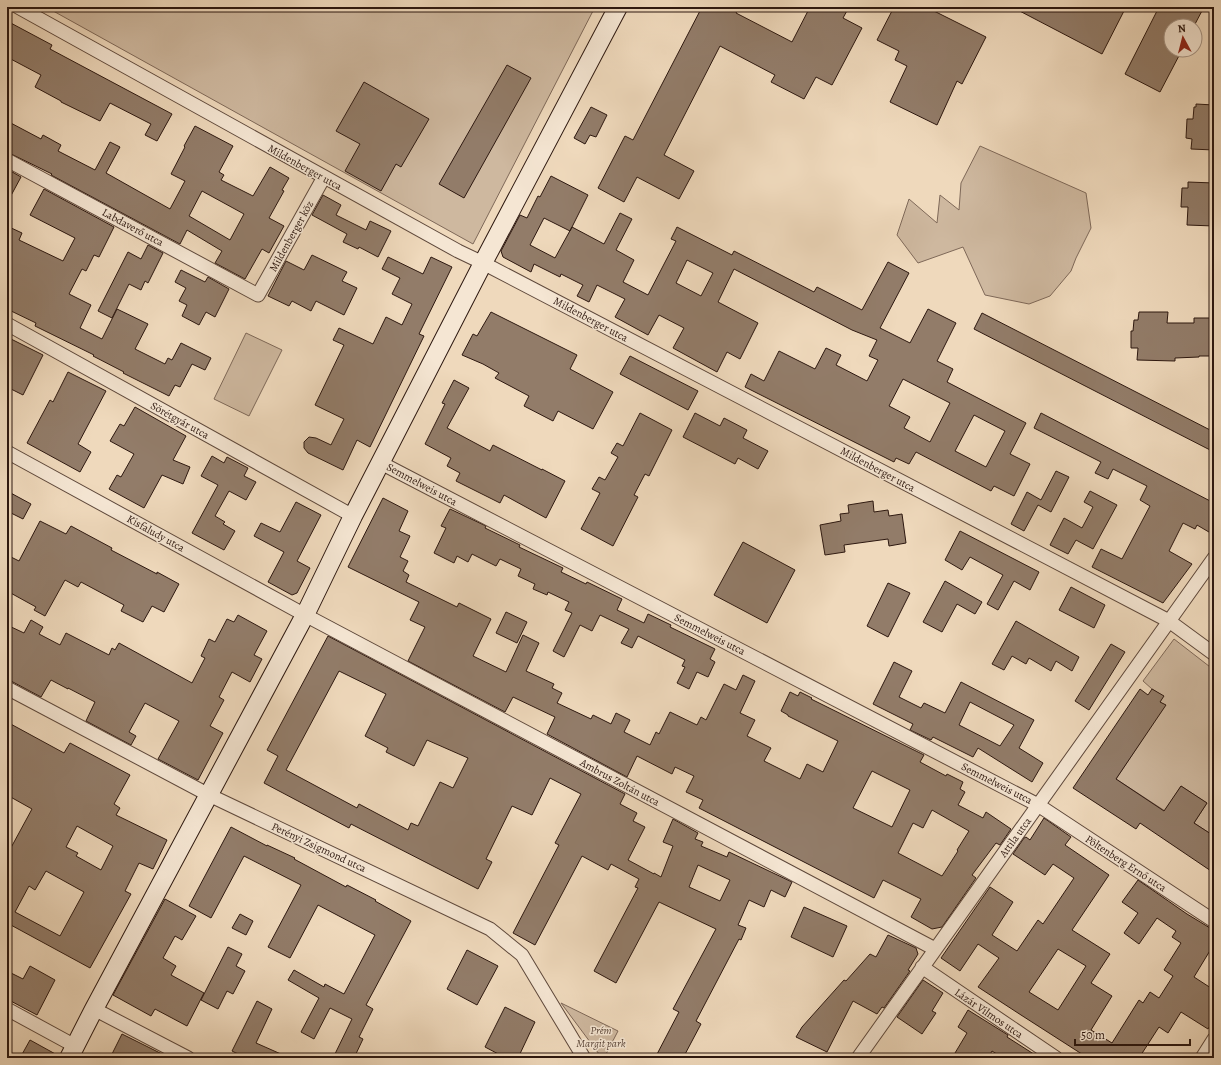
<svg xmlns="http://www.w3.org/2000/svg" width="1221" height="1065" font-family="Alegreya,serif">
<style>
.green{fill:#ceb89f;stroke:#7e6858}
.building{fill:#927c69;stroke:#2d1810;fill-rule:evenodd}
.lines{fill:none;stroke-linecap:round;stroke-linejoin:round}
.street-casing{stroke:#5e483b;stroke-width:15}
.secondary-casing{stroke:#2d1810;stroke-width:20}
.street{stroke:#f5e6d3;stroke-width:13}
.secondary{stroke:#f5e6d3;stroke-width:18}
.labels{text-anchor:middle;stroke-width:3;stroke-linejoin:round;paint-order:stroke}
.street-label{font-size:11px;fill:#2d1810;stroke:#f5e6d3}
.park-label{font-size:11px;font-style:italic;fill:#5d483b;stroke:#f5e6d3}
</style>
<rect width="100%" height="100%" fill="#efd9bc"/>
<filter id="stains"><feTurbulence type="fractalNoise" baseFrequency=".005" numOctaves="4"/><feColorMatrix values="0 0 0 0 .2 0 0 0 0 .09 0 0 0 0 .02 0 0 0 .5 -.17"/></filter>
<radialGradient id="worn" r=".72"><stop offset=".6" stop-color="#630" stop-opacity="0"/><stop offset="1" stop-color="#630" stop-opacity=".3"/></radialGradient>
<!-- green -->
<path class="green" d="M46 7H595L473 244Z
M980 146 1086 193 1091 228 1076 258 1071 271 1050 296 1029 304 985 295 963 247 918 263 897 235 909 199 937 223 940 195 959 210 961 183Z
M246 333 282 350 249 416 214 399Z
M1174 639 1214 670V836L1194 823 1207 803 1181 786 1165 811 1116 779 1165 705 1160 702 1163 696 1152 689 1143 681Z
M561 1003 618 1031 604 1058H602Z"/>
<!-- building -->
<path class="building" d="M702 7H739L736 13 792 42 810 7H849L843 18 862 28 832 85 816 77 804 99 771 82 775 75 720 46 664 155 694 171 679 199 637 177 624 202 598 188 625 136 633 140Z
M894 7H926L986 37 962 84 957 81 937 125 890 102 907 66 895 60 899 51 877 40Z
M1012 7H1126L1102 54Z
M1159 7H1204L1194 26H1171V50H1182L1160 92 1125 74Z
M7 21 52 45 50 49 172 114 157 141 145 135 151 124 110 103 100 121 61 102V101L35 87 41 75 7 57Z
M507 65 531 78 464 198 439 184Z
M364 82 429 119 401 167 396 164 381 191 345 171 360 144 336 131Z
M1196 104 1214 105V150L1191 149 1192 139 1186 138 1187 119H1193L1194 107H1196Z
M591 107 607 115 596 137 590 135 585 144 574 138Z
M7 121 41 139 43 135 61 145 58 151 95 170 110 142 120 147 106 173 170 209 185 181 171 174 185 147 184 146 195 126 233 146 219 172 224 175 221 180 253 196 270 167 289 178 282 190 284 191 269 218 284 226 269 253 262 249 245 279 215 263 222 251 187 230 180 244 51 175 52 174 7 152ZM202 191 244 214 230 240 189 216Z
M7 169 21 177 7 203Z
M551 176 588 195 570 231 544 218 530 245 555 258 572 227 604 244 620 213 632 219 616 250 634 260 623 282 648 295 676 241 671 239 677 227 732 255 734 251 814 292 817 287 862 310 888 262 909 273 880 328 910 343 928 309 956 323 937 361 953 369 947 382 1026 423 1010 454 1030 464 1014 496 994 486 991 491 916 452 909 464 896 458 894 462 745 387 751 374 764 381 779 351 815 369 826 348 841 355 836 365 867 381 878 360 869 356 877 340 852 330 734 269 718 302 758 323 740 359 727 352 717 372 673 348 684 328 659 315 648 335 615 317 625 299 597 285 589 302 577 296 583 285 561 274 560 277 534 264 531 272 503 257 501 251 520 215 527 218 538 196 540 197ZM687 260 713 273 701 296 676 283ZM903 379 950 403 930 442 904 428 910 417 889 406ZM974 415 1005 431 986 467 955 451Z
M1188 182 1214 183V226L1187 225 1188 207H1181L1182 188H1188Z
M44 189 114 227 99 257 94 255 86 271 82 269 69 294 91 305 80 328 102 339 117 309 148 324 135 349 165 364 168 358 172 360 181 343 211 358 205 370 192 364 180 387 175 385 169 396 123 373 124 372 93 356 94 355 35 326 36 323 7 309V226L22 233 19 240 63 261 75 238 30 215Z
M323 195 341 205 336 215 366 230 370 221 391 231 378 257 359 247 358 249 343 242 347 234 312 215Z
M148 245 163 253 148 283 145 281 141 290 129 284 112 318 98 311 128 252 141 259Z
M312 255 347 272 342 281 357 288 344 315 316 301 311 311 292 301 289 306 268 296 286 261 304 270Z
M388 257 423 274 431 257 452 267 419 334 424 336 370 447 357 440 343 470 308 453 304 448V442L309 437 316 438 331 445 344 419 315 405 344 345 333 340 339 328 373 344 386 317 402 325 412 304 392 294 400 278 382 269Z
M181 270 205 282 208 277 229 289 215 317 206 312 199 325 182 316 187 305 179 301 186 288 175 282Z
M491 312 577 355 570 369 613 392 593 429 558 411 553 421 524 406 529 396 495 378 499 373 483 364 462 355 473 334 477 336Z
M1139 312H1168L1167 323H1194V318H1214V356H1199V357L1175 358V361L1137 360 1138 348H1131V331H1133L1134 320H1138Z
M982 313 1214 432V452L974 329Z
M7 337 43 355 23 395 7 387Z
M630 356 698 391 688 410 620 374Z
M68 372 106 391 78 444 91 452 80 472 27 443 50 400 53 402Z
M454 380 469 388 447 428 490 451 493 445 542 470V469L565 481 546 518 504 495 500 503 456 481 460 473 447 466 451 458 425 444 445 404 442 403Z
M135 407 186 436 173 460 190 467 183 484 162 475 144 508 109 489 117 475 121 477 134 454 110 441 120 424 124 426Z
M640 413 672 430 649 476 645 474 634 495 638 497 613 546 581 529 600 493 592 489 599 477 605 480 618 457 611 453 617 443 623 446Z
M695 413 720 426 724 418 747 430 743 438 768 451 758 469 738 458 735 464 683 437Z
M1041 413 1214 503V535L1197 525 1195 529 1183 523 1169 551 1192 564 1163 603 1092 567 1101 549 1122 559 1150 506 1140 500 1147 486 1113 469 1108 479 1095 473 1101 462 1034 428Z
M212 456 224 463 227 457 248 468 244 476 256 482 246 500 229 491 215 516 225 522 223 524 235 531 224 550 192 533 218 485 201 476Z
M1056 471 1069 477 1051 512 1038 505 1024 531 1011 524 1027 492 1041 500Z
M7 491 31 504 23 519 7 511Z
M1090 491 1117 505 1093 549 1076 540 1068 554 1050 545 1064 518 1082 528 1093 507 1084 502Z
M383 498 408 511 399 531 410 536 400 557 408 561 403 571 409 575 406 582 457 607 459 603 491 619 473 656 506 672 523 635 539 643 526 671 554 684 552 688 562 693 557 703 591 719 593 715 611 724 616 713 630 720 624 732 650 745 656 732 659 734 670 712 697 725 701 717 706 720 724 684 736 690 743 675 755 681 740 713 755 720 747 736 771 748 764 761 800 779 807 764 823 772 838 741 788 716V715L781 711 790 692 798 696 800 692 812 698 811 699 924 755 920 762 946 776 947 774 963 782 960 789 965 792 958 805 983 818 986 812 1011 829 1000 845 996 843 972 875 976 878 942 927 932 929 911 917 921 899 883 880 874 898 699 808 703 800 686 792 694 776 675 767 672 774 637 756 627 777 547 734 555 717 513 697 505 712 408 661 425 627 410 620 419 602 348 567ZM872 771 910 790 892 827 853 808ZM932 810 969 831 957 850 958 851 942 876 898 853 913 823 923 828Z
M873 501 874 512 888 510 889 516 902 514 906 543 889 546 888 539 844 545 845 552 825 555 820 525 841 521 840 514 849 513 848 505Z
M296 502 321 515 297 561 310 568 297 593 292 595 268 582 284 552 254 536 261 523 280 532Z
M450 509 486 526 485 528 520 545 519 547 563 568 561 572 586 584 587 582 622 599 617 610 644 623 648 614 671 625 670 627 715 649 710 659 715 662 708 677 697 672 689 689 677 683 685 667 682 666 685 660 638 636 632 648 621 643 629 629 600 615 592 631 580 625 564 657 553 651 572 613 565 610 569 602 548 592 547 595 533 589 535 584 518 576 521 569 500 559 496 566 472 554 468 562 457 556 454 563 434 553 446 528 441 526Z
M40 521 66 534 71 526 112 548 111 550 157 574V572L179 584 164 612 152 606 143 622 121 611 124 605 81 582 78 587 65 580 45 616 34 610 36 607 7 591V555L19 561Z
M960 531 1039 572 1030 590 1014 581 998 610 987 604 1003 575 970 557 962 570 945 560Z
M743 542 795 570 767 623 714 595Z
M945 581 982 602 975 614 957 604 942 632 923 622Z
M888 583 910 593 888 637 867 626Z
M1071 587 1105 605 1094 628 1059 610Z
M506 612 527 622 517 643 496 633Z
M238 615 267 631 254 655 262 659 250 682 232 672 219 697 224 700 210 726 223 733 198 780 158 759 179 721 145 703 129 732 136 736 131 745 86 721 95 702 68 688V689L51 680 41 697 11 681 7 680V625L24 633 31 620 43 627 39 634 60 645 66 633 109 655 112 648 115 650 119 643 192 683 205 658 201 656 209 639 215 642 227 619 234 622Z
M1016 621 1079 657 1072 671 1056 661 1051 671 1029 658 1026 664 1012 656 1004 670 992 664Z
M328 636 625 794 620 804 637 813 633 821 645 827 628 860 654 874V873L661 877 673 846 663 842 673 819 698 833 695 839 703 842 701 846 727 857 729 852 792 882 785 897 771 890 764 907 749 900 738 925 746 928 741 940 739 939 696 1021 701 1024 683 1058H655L679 1012 673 1009 716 929 659 902 616 983 594 971 638 888 635 887 639 879 611 864 608 870 582 856 535 945 513 933 559 845 555 843 581 794 550 778 532 815 512 806 486 859 492 862 478 889 351 824 349 828 264 783 278 756 267 750ZM339 671 386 694 365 736 388 748 386 752 414 766 427 740 468 758 453 788 440 782 418 826 411 823 408 830 359 804 357 808 286 770ZM698 865 730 880 720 901 689 887Z
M1111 644 1125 652 1089 710 1075 701Z
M894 662 912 671 899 697 921 708 924 703 945 713 961 682 1034 720 1019 748 1043 763 1032 782 978 748 973 757 933 737 931 740 910 730 913 724 873 704ZM970 702 1014 725 1000 746 959 725Z
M1140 689 1148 695 1152 689 1164 696 1160 702 1166 705 1116 779 1164 811 1181 786 1207 803 1194 823 1214 836V873L1140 823 1136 829 1073 788Z
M7 722 64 753 70 743 130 775 114 804 120 808 116 815 167 840 153 869 139 863 125 891 131 894 90 968 9 924 7 927V855L32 809 7 795ZM77 826 113 846 101 870 76 856 78 853 66 847ZM46 871 84 892 60 936 15 912 29 886 35 890Z
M1044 818 1071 837 1065 845 1109 875 1072 930 1110 954 1091 983 1112 996 1091 1030 1112 1043 1139 1000 1143 1003 1150 992 1159 998 1173 976 1164 970 1181 943 1172 937 1176 931 1157 918 1139 944 1124 933 1138 913 1122 902 1138 880 1187 914 1210 928 1214 929V944L1194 977 1214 990V1019L1208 1029 1181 1012 1168 1033 1159 1027 1139 1058H1088L1021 1015 978 987 999 958 978 944 960 971 941 958 990 887 1013 902 992 935 1017 951 1038 920 1043 924 1074 878 1053 864 1045 875 1013 854 1024 838 1026 837 1030 840ZM1058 949 1086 966 1058 1010 1029 992Z
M231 827 267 846V845L295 858 294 859 346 887 347 885 376 900 375 901 411 921 366 1005 373 1009 359 1037 363 1039 354 1058H333L352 1019 330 1008 314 1039 301 1032 319 998 288 980 294 970 324 987 325 984 344 994 375 935 318 905 290 958 268 947 301 885 244 856 211 918 189 906Z
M165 899 196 916 182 940 175 936 163 958 176 966 171 975 204 993 187 1026 155 1009 151 1016 113 995Z
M804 907 847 926 833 957 791 937Z
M240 914 253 921 246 935 232 928Z
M888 935 916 948 918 954 908 970 910 971 884 1008 882 1007 877 1014 853 1001 827 1052 796 1037 802 1027 844 980 846 981 870 954 876 957Z
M228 947 242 954 236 966 245 971 233 994 227 991 218 1009 201 1000Z
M467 950 498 966 477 1005 447 989Z
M30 966 55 980 37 1015 7 999V971L23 979Z
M923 980 943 993 932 1011 936 1013 922 1034 897 1017Z
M257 1001 272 1009 256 1043 290 1058H246L232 1051Z
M505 1007 535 1022 518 1058H506L485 1047Z
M968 1010 1008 1035 1007 1037 1040 1058H1003L992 1051 988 1058H964L955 1053 967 1033 958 1027Z
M122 1034 170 1058H110Z
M30 1040 59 1056V1058H20Z"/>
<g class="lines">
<defs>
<path id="street" d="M18 7 458 251 483 263 1169 621 1214 654
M7 160 258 295 324 177
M7 324 353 516
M7 452 305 615 935 949
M381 463 1038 805 1214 921
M7 688 209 795 490 929 522 955 584 1058
M922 967 1056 1058
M7 1009 75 1046
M94 1009 188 1058
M858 1058 1214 558
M1202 1058 1214 1039"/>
<path id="secondary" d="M69 1058 94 1009 305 615 353 516 483 263 618 7"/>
</defs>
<!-- street casing -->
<use href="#street" class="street-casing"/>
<!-- secondary casing -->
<use href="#secondary" class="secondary-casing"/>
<!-- street -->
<use href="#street" class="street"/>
<!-- secondary -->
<use href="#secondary" class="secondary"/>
</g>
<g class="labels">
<!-- street labels -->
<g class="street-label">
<text transform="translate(305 167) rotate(29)" y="4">Mildenberger utca</text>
<text transform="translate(133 227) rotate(28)" y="4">Labdaverő utca</text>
<text transform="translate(291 236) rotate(-61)" y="4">Mildenberger köz</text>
<text transform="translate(591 319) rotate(28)" y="4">Mildenberger utca</text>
<text transform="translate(180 420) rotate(29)" y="4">Sörétgyár utca</text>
<text transform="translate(878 469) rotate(28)" y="4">Mildenberger utca</text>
<text transform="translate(422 484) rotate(28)" y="4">Semmelweis utca</text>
<text transform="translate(156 533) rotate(29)" y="4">Kisfaludy utca</text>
<text transform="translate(710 634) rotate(27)" y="4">Semmelweis utca</text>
<text transform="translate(620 782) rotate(28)" y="4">Ambrus Zoltán utca</text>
<text transform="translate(997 783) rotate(27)" y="4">Semmelweis utca</text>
<text transform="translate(1015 837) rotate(-54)" y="4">Attila utca</text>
<text transform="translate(319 847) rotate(25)" y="4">Perényi Zsigmond utca</text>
<text transform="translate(1126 863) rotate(33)" y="4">Pöltenberg Ernő utca</text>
<text transform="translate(989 1013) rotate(34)" y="4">Lázár Vilmos utca</text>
</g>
<!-- park labels -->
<g class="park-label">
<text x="601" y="1034">Prém<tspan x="601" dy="13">Margit park</tspan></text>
</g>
</g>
<!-- margin -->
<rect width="1221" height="1065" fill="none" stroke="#efd9bc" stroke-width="24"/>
<rect x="8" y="8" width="1205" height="1049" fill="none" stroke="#2d1810" stroke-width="2"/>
<rect x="12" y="12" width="1197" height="1041" fill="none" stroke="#2d1810"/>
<!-- north arrow -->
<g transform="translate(1183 38) rotate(353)"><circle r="19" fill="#f5e6d3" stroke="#a59485"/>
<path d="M0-3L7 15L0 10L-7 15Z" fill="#8f2418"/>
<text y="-6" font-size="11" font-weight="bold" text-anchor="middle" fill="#2d1810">N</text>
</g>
<!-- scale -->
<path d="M1075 1039v6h115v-6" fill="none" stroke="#2d1810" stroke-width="2"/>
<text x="1081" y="1039" font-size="12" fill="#2d1810" stroke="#f5e6d3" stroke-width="3" paint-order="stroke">50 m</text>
<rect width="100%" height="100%" filter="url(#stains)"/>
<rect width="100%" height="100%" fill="url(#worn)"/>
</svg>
